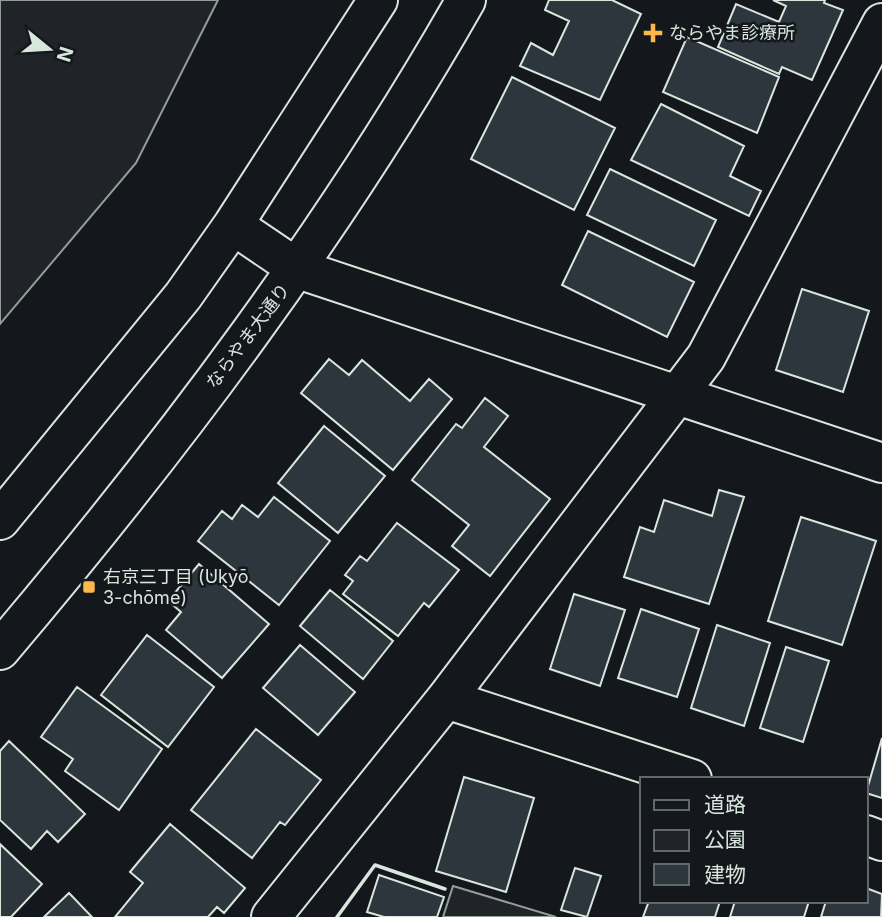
<svg xmlns="http://www.w3.org/2000/svg" width="882" height="917" font-family="Inter,'Noto Sans JP',sans-serif">
<style>
.green{fill:#202428;stroke:#939e99;stroke-width:2}
.building{fill:#2c363c;stroke:#d8e6dc;stroke-width:2}
.lines{fill:none;stroke-linecap:round;stroke-linejoin:round}
.minor-casing{stroke:#d8e6dc;stroke-width:42}
.minor{stroke:#14181c;stroke-width:38}
.wall{stroke:#d8e6dc;stroke-width:3.5}
.poi-dot{fill:#ffb74d;stroke:#14181c;stroke-width:2.5}
.labels{text-anchor:middle;stroke-width:5;stroke-linejoin:round;paint-order:stroke}
.poi-label{font-size:18px;fill:#d8e6dc;stroke:#14181c;text-anchor:start}
.street-label{font-size:18px;fill:#d8e6dc;stroke:#14181c}
</style>
<rect width="100%" height="100%" fill="#14181c"/>
<!-- green -->
<path class="green" d="M0 0H218L136 163 0 324Z
M453 886 556 917H443Z"/>
<!-- building -->
<path class="building" d="M549 0H612L641 14 600 100 520 66 531 43 553 55 569 21 545 10Z
M773 0H825L824 3 843 10 812 80 782 67 779 74 718 47 736 4 779 22 786 6Z
M687 37 779 77 757 133 663 92Z
M512 77 615 128 574 210 471 159Z
M661 104 744 146 730 176 761 191 749 216 631 160Z
M610 169 716 220 694 266 587 215Z
M588 231 694 282 667 337 562 285Z
M802 289 869 311 843 392 776 370Z
M329 359 349 375 362 360 410 401 429 379 452 399 393 470 301 393Z
M485 398 508 416 484 447 550 499 490 576 452 546 469 525 412 480 456 424 462 428Z
M324 426 385 476 338 533 278 483Z
M719 490 744 497 709 604 624 577 640 527 654 532 664 500 712 516Z
M274 497 330 541 279 605 198 541 222 511 232 519 242 505 258 517Z
M801 517 876 541 842 645 768 621Z
M397 523 459 570 429 607 424 603 398 636 343 594 353 581 345 575 360 556 367 561Z
M199 564 269 624 222 678 166 630 181 612 168 601Z
M330 590 393 641 363 679 300 626Z
M574 594 625 610 600 686 550 669Z
M641 609 699 629 677 697 618 678Z
M717 625 770 643 744 726 691 708Z
M147 635 214 687 168 747 101 695Z
M300 645 355 692 318 735 263 688Z
M786 647 829 661 803 742 760 728Z
M77 687 162 749 119 810 65 771 73 759 41 737Z
M256 729 321 780 285 825 280 822 252 858 191 810Z
M882 738V798L866 793Z
M9 741 85 814 58 842 47 831 31 849 0 820V751Z
M464 777 534 798 506 892 436 871Z
M170 824 245 888 224 913 217 907 208 917H115L143 883 130 872Z
M0 844 42 884 11 917H0Z
M575 868 601 876 587 917 561 910Z
M379 875 444 897 437 917H384L367 912Z
M866 888 882 894 881 917H821L826 901H866Z
M69 893 92 917H44Z
M649 901H720L715 917H643Z
M735 901H809L804 917H730Z"/>
<g class="lines">
<defs>
<path id="minor" d="M233 225 298 269 882 463
M0 520 183 296 233 225 378 0
M0 650C172 447 334 232 466 0
M446 699 692 779
M866 835 882 841
M271 917 446 699 706 357 882 23"/>
</defs>
<!-- minor casing -->
<use href="#minor" class="minor-casing"/>
<!-- minor -->
<use href="#minor" class="minor"/>
<!-- wall -->
<path class="wall" d="M337 917 375 865 445 889"/>
</g>
<!-- markers -->
<g class="poi-dot">
<path d="M649.5 22.5h7v7h7v7h-7v7h-7v-7h-7v-7h7z"/>
<rect x="82" y="580" width="14" height="14" rx="3.5"/>
</g>
<g class="labels">
<!-- poi labels -->
<g class="poi-label">
<text x="669" y="39">ならやま診療所</text>
<text x="103" y="583">右京三丁目 (Ukyō<tspan x="103" dy="21">3-chōme)</tspan></text>
</g>
<!-- street labels -->
<g class="street-label">
<text transform="translate(248 336) rotate(-53)" y="6">ならやま大通り</text>
</g>
</g>
<!-- legend -->
<rect x="640" y="777" width="228" height="126" fill="#14181c" stroke="#626a69" stroke-width="2"/>
<rect x="654" y="800" width="35" height="10" fill="#14181c" stroke="#626a69" stroke-width="2"/>
<text x="704" y="812" font-size="21" fill="#d8e6dc">道路</text>
<rect x="654" y="830" width="35" height="21" fill="#202428" stroke="#626a69" stroke-width="2"/>
<text x="704" y="847" font-size="21" fill="#d8e6dc">公園</text>
<rect x="654" y="864" width="35" height="21" fill="#2c363c" stroke="#626a69" stroke-width="2"/>
<text x="704" y="882" font-size="21" fill="#d8e6dc">建物</text>
<!-- north arrow -->
<g transform="translate(49 49) rotate(108)" stroke="#14181c" stroke-width="5" paint-order="stroke">
<path d="M0-5L12 26L0 18L-12 26Z" fill="#d8e6dc"/>
<text y="-10" font-size="19" font-weight="bold" text-anchor="middle" fill="#d8e6dc">N</text>
</g>
</svg>
